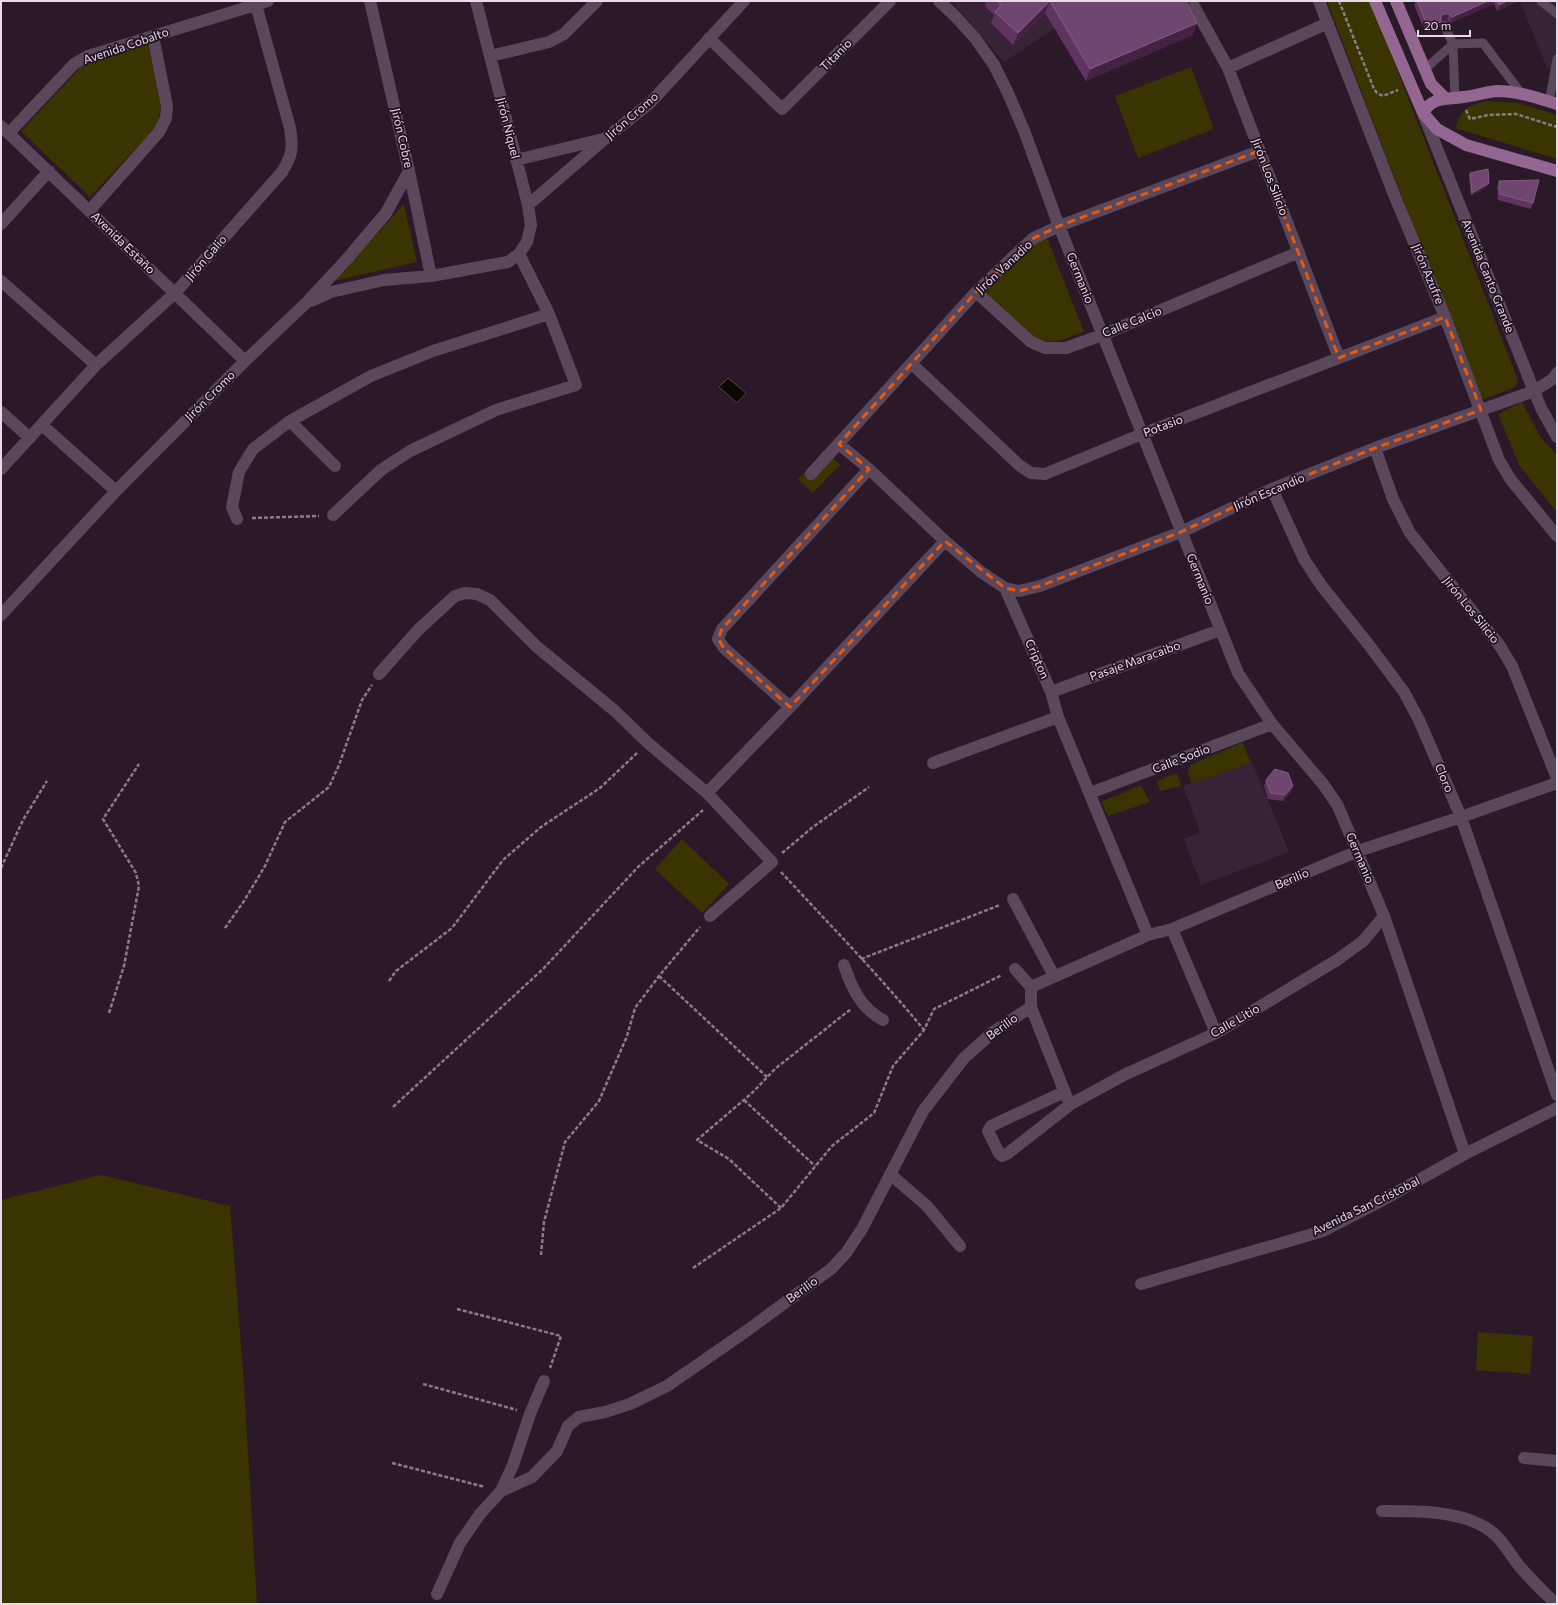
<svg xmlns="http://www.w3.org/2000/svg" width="1558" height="1605" font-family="Commissioner,sans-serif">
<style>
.built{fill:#382238}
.green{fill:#393400}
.water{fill:#0c0900;stroke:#4e4846}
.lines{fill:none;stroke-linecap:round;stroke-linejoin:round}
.path{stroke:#8a7b8a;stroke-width:2.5;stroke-dasharray:4 2;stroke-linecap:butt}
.lane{stroke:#5b475b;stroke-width:9}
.street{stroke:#5b475b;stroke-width:12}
.secondary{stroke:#5b475b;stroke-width:12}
.primary{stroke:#946793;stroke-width:12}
.wall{fill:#603460}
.shaded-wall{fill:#452144}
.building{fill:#6f466f;stroke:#825d82}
.marked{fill:none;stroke:#e8590c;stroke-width:3;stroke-dasharray:8 5;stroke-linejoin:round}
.labels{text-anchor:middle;stroke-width:3.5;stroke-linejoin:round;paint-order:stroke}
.street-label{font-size:12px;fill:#e8dce8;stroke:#211021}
</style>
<rect width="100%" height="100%" fill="#2b192a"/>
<!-- built -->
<path class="built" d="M951 1H1092L1055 28 1004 62Z
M1520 1H1557V66L1547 68Z
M1252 762 1289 852 1201 885 1184 839 1200 832 1183 786Z"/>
<!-- green -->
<path class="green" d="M1327 1H1369L1379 23 1518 380 1515 387 1485 399 1478 397Z
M148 44 161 105 159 118 155 128 90 197 21 131 80 68 90 63Z
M1191 67 1214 129 1138 158 1115 96Z
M1487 101 1518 103 1557 115V159L1455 128C1463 107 1467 106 1487 101Z
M404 204 417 262 333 281Z
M1038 238 1048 240 1084 332C1062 339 1053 347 1031 336L975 288Z
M1522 402 1541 438 1557 455V512L1519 465 1498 414Z
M825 451 840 465 813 493 798 479Z
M1241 743H1243L1251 763 1192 783 1188 774 1190 765Z
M1177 773 1181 786 1160 791 1157 781Z
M1141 785 1150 802 1108 816 1101 802Z
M682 839 729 884 702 913 655 869Z
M101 1175 230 1206 244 1383 257 1604H1V1200Z
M1478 1332 1533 1336 1530 1374 1476 1370Z"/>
<!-- water -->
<path class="water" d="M728 378 746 393 737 403 719 387Z"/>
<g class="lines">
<!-- path -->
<path class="path" d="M1339 1 1374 89 1377 93 1383 96 1398 90
M1466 110 1470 119 1488 115 1516 114 1557 127
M252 518 319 516
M782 853 813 827 869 787
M1 868 23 820 47 781
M781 872C829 924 879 975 924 1030
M225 928 244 901 265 866 285 822 329 787 339 765 362 700 372 685
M861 959 1000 905
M659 976 767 1077
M389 981 396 971 452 928 503 860 541 827 600 788 637 753
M109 1013 124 966 139 886 136 873 103 819 139 764
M744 1100 815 1166
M393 1107 543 969 638 867 703 810
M781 1208 729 1159 697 1140 752 1093 776 1068 851 1009
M541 1255 544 1222 565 1142 599 1101 627 1036 635 1008 659 976 700 927
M693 1268 781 1208 832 1146 874 1113 893 1066 924 1030 934 1009 1002 975
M457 1309 561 1336 550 1368
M423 1384 517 1410
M392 1463 485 1487"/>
<!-- lane -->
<path class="lane" d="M1541 1 1557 14
M1425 69 1453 44 1444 25
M1455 98 1453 44 1483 43 1521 93
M1549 102 1557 59"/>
<!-- street -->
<path class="street" d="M370 1 409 171 431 276
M939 1 954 15 975 38 994 65 1008 93 1025 133 1059 226 1238 673 1272 724 1323 784 1338 806 1384 916 1465 1154
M1191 1 1228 68 1339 358
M1319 1 1395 197 1445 317 1499 460 1511 480 1557 536
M709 38 782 109 890 1
M490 56 549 42 564 34 597 1
M1228 68 1328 23
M1 126 245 361
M9 133 74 64 88 56 268 1
M516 160 603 139
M528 205 606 138 650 103 744 1
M90 210 159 132 166 118 167 106 153 36
M1 224 49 171
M1 281 96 365
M976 292 1031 342 1045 348H1066L1102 335 1299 252
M311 301 331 292 384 280 431 276 508 262 519 254 527 242 531 225 528 205 476 1
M912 364 1019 465 1031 473 1045 474 1142 434 1445 317
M1 412 30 438
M290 421 335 466
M42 425 116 491
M839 444 869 469 945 541 981 572 1005 588 1051 692 1058 717 1148 935
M1375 448 1393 499 1410 533 1500 646 1512 666 1557 778
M1 469 96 365 175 293 282 172C293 154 293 148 290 128L255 1
M811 474 976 292 1032 239 1059 226 1259 151
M1272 489 1304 559 1321 585 1369 645 1404 692 1419 720 1461 817 1557 1095
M333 515 381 470 410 451 496 410 576 385 549 314 519 254
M237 519 232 507 239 472 253 449 290 421 371 376 433 351 549 314
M1005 588 1019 591 1040 586 1181 532 1272 489 1375 448 1534 391 1553 379 1557 373
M1 615 116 491 245 361 305 304 347 259 386 213 409 171
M379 674 418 630 455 596 465 593 477 594 490 600 536 646 615 711 648 743 707 793 772 862 710 916
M1051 692 1220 630
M790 707 724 648 718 639 722 629 869 469
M933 763 1058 717
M707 793 790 707 945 541
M1090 793 1272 724
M1013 899 1054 976
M1172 929 1216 1033
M844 965C852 989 861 1008 883 1020
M1015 969 1031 987V1007L1067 1098
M1031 987 1148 935 1172 929 1358 851 1461 817 1557 783
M1064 1092 991 1126 988 1131 999 1153 1002 1156 1007 1154 1071 1104 1124 1075 1216 1033 1337 960 1363 941 1384 916
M890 1174 927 1206 960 1246
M1141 1284 1323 1231 1381 1201 1465 1154 1557 1108
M1524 1458 1557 1461
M501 1491 532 1477 557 1451 568 1426 579 1417 605 1412 630 1404 667 1386 745 1332 831 1269 846 1253 862 1229 923 1111 964 1058 993 1032 1031 1007
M1382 1511C1413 1511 1453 1510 1481 1525 1500 1534 1508 1552 1520 1567 1531 1580 1544 1592 1556 1604
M437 1594 460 1543 480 1514 501 1491 513 1465 530 1414 544 1381"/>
<!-- secondary -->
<path class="secondary" d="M1424 116 1534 391 1541 408 1557 437"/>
<!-- primary -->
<path class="primary" d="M1375 1 1423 113 1437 129 1466 145 1557 171
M1396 1 1431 84 1445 98
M1423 113C1432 96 1447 100 1463 97 1475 96 1485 92 1497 91 1518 91 1537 98 1557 104"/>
</g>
<!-- wall -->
<path class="wall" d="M986 1H1190L1188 6 1193 35 1086 81 1045 13 1013 45 991 23 994 15 985 6Z
M1416 1H1518L1497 11 1494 4 1450 23 1447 20 1442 19 1441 20 1439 28 1426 33 1414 5Z
M1470 173 1488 186 1471 196 1469 176Z
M1499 181 1533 203 1531 209 1498 200 1497 187Z
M1266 780 1291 792 1283 801 1268 799 1264 786Z"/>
<!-- shaded-wall -->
<path class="shaded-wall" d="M1050 1 1045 13 1013 45 1018 33Z
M1186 1H1190L1187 9 1181 13Z
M1488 1H1495L1494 4 1450 23 1452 17Z
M1507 1H1518L1497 11 1499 5Z
M1444 14H1449L1447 20 1442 19 1439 22 1441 16Z
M1441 22 1439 28 1426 33 1428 27Z
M1197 23 1193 35 1086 81 1090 69Z
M1489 183 1488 186 1471 196 1472 193Z
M1293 786 1291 792 1283 801 1285 795Z"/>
<!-- building -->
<path class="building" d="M996 1H1186L1197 23 1090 69 1050 1 1018 33 995 12 1001 5Z
M1417 1H1488L1452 17 1449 14H1444L1441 16V22L1428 27Z
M1497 1H1507L1499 5Z
M1488 169 1489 183 1472 193 1470 173Z
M1539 180 1533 203 1500 194 1499 181Z
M1275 769 1288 773 1293 786 1285 795 1271 793 1266 780Z"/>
<!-- marked area -->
<path class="marked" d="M1259 151 1339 358 1445 317 1481 410 1375 448 1272 489 1181 532 1040 586 1019 591 1005 588 945 541 790 707 724 648 718 639 722 629 869 469 839 444 976 292 1032 239 1059 226Z"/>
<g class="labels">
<!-- street labels -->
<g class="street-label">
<text transform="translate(126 46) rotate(-19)" y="4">Avenida Cobalto</text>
<text transform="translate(836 55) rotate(-45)" y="4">Titanio</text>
<text transform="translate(632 116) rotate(-41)" y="4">Jirón Cromo</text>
<text transform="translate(508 128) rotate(76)" y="4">Jirón Niquel</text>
<text transform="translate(402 138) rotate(77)" y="4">Jirón Cobre</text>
<text transform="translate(1270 177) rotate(69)" y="4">Jirón Los Silicio</text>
<text transform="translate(123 243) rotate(44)" y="4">Avenida Estaño</text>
<text transform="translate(206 258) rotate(-49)" y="4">Jirón Galio</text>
<text transform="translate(1004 267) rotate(-43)" y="4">Jirón Vanadio</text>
<text transform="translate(1428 274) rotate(67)" y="4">Jirón Azufre</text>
<text transform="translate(1488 276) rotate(68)" y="4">Avenida Canto Grande</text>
<text transform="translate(1080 278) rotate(68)" y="4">Germanio</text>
<text transform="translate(1132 322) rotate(-22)" y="4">Calle Calcio</text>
<text transform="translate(210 396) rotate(-45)" y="4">Jirón Cromo</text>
<text transform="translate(1163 426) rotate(-21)" y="4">Potasio</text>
<text transform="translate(1269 492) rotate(-23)" y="4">Jirón Escandio</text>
<text transform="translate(1200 579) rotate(68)" y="4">Germanio</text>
<text transform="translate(1471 610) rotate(51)" y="4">Jirón Los Silicio</text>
<text transform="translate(1037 659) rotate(66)" y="4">Cripton</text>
<text transform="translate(1135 661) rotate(-20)" y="4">Pasaje Maracaibo</text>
<text transform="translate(1181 759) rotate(-21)" y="4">Calle Sodio</text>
<text transform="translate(1444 778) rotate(67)" y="4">Cloro</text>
<text transform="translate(1360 858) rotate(67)" y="4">Germanio</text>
<text transform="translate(1292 879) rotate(-23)" y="4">Berilio</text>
<text transform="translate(1235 1021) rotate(-30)" y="4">Calle Litio</text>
<text transform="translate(1002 1027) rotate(-36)" y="4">Berilio</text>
<text transform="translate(1366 1206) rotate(-26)" y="4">Avenida San Cristobal</text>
<text transform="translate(802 1290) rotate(-36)" y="4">Berilio</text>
</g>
</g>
<!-- border -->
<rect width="1558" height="1605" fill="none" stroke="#e8dce8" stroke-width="4"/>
<!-- scale -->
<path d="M1418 30v6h52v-6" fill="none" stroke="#e8dce8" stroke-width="2"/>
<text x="1424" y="30" font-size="12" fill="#e8dce8" stroke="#211021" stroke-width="3" paint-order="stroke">20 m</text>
</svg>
